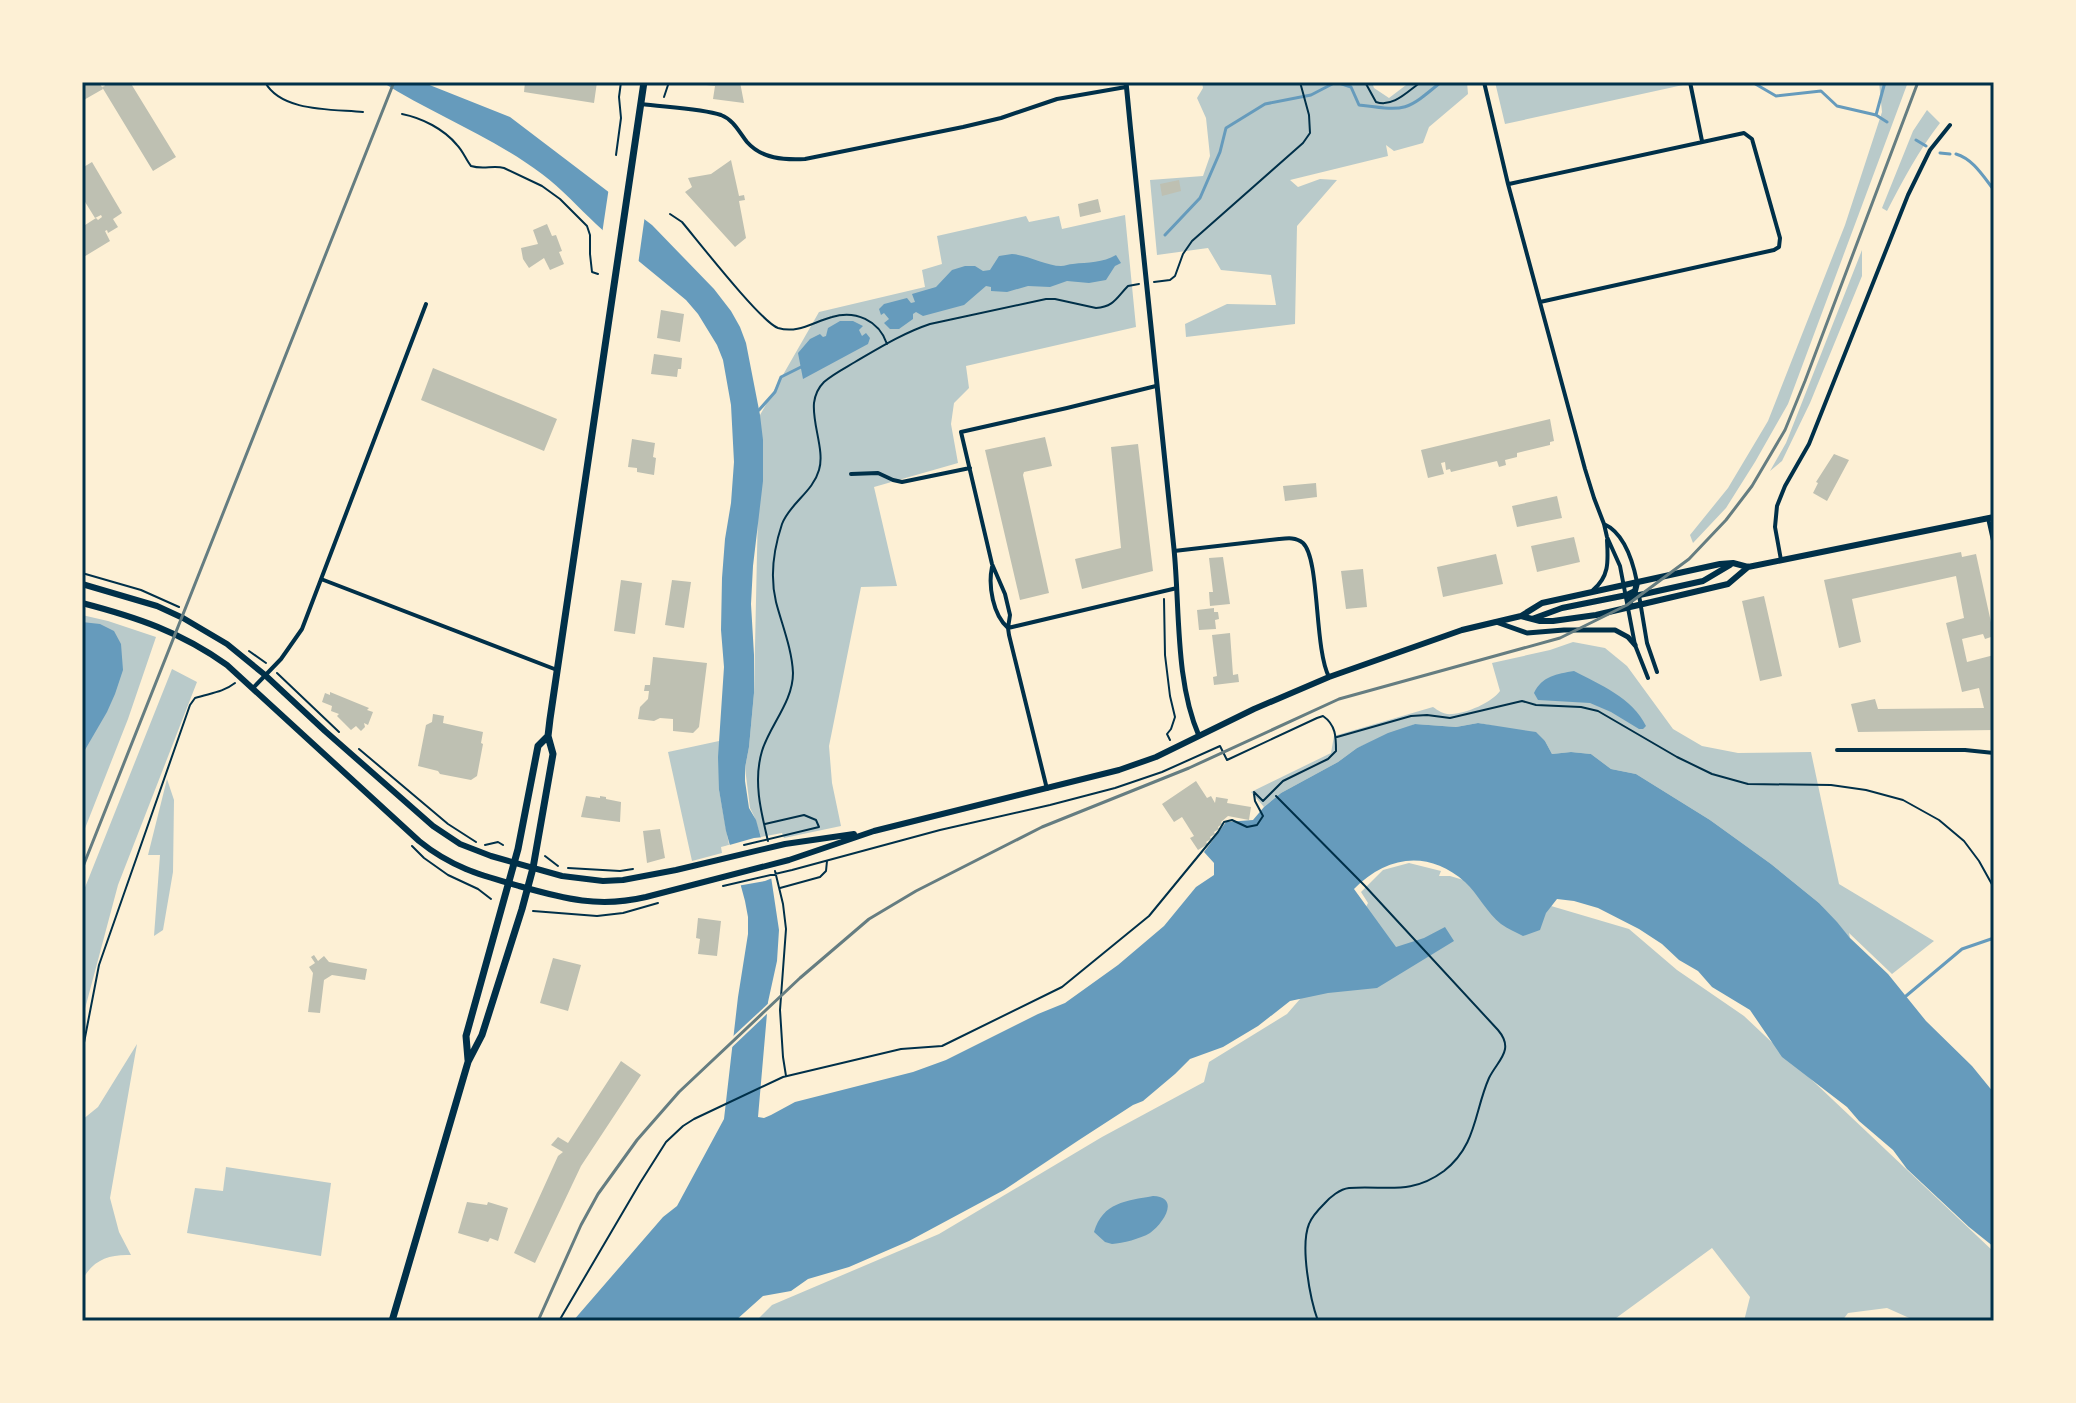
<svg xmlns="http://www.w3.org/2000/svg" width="2076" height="1403" font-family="Helvetica,sans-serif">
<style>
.green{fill:#b9caca}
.water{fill:#669bbc}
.pier{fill:#fdf0d5}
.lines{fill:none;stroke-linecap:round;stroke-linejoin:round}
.stream{stroke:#669bbc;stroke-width:3}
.building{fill:#bec0b2}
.path{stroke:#003049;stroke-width:2}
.minor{stroke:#003049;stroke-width:4}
.tertiary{stroke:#003049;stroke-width:5}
.secondary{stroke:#003049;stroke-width:6}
.primary{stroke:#003049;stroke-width:7}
.rail{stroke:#657d81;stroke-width:3}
.neatline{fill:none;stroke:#003049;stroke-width:3}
</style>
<rect width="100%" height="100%" fill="#fdf0d5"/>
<!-- green -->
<path class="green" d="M1202 82H1372L1374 88 1389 98 1410 82H1467L1468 94 1429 127 1423 143 1394 151 1386 145 1388 156 1290 180 1298 187 1320 179 1337 180 1297 226 1295 324 1186 337 1185 324 1227 304 1276 305 1271 275 1221 270 1208 248 1157 255 1150 180 1203 176 1210 156 1206 118 1197 98 1203 88Z
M1495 82H1682L1683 85 1505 124Z
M1879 82H1908L1788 404 1755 462 1726 508 1693 543 1690 535 1728 488 1768 421 1845 225 1882 112Z
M1927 110 1940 123C1919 150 1903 180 1887 211L1882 208 1913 131Z
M1125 215 1136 327 966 366 969 388 954 403 951 424 958 463 874 487 897 586 861 587 829 746 832 783 841 826 784 838 782 833 761 837 754 816 750 808 745 768 749 747 754 693 760 415 819 312 925 287 922 270 942 264 937 236 1026 216 1029 222 1059 216 1062 229Z
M1862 250V276L1810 403 1782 461 1770 471 1786 443Z
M82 615 108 621 156 637 128 719 82 836Z
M1573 642 1605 648 1627 666 1673 729 1702 746 1738 753 1811 752 1839 884 1934 941 1892 974 1849 933 1850 938 1819 903 1771 864 1710 820 1636 774 1611 769 1591 754 1571 752 1552 754 1545 741 1515 730 1478 723 1456 727 1415 724 1357 748 1338 762 1281 793 1264 807 1251 792 1331 753 1334 736 1433 707C1439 711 1444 715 1452 714 1467 713 1491 703 1500 691L1492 663 1550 650Z
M172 669 197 682 118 885 82 1020V895Z
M719 741V790L729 845 721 847 722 853 692 861 668 752Z
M167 779 174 800 173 872 163 930 154 936 160 855H148Z
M1409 863 1441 871 1439 876H1450L1629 929 1677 970 1744 1016 1994 1252V1321H1916L1887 1308 1848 1313 1842 1321H1744L1750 1297 1712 1248 1612 1321H756L772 1305 939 1234 1102 1137 1204 1082 1209 1062 1287 1014 1346 946 1368 903 1361 892 1383 870Z
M137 1044 110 1198 119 1232 131 1255C109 1254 92 1260 82 1281V1120L98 1107Z
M226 1167 331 1183 321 1256 187 1233 195 1188 223 1191Z"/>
<!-- water -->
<path class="water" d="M382 82H422L510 117 652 225 714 289 731 311 740 327 746 343 760 415 763 440V481L753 566 751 604 754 655V693L749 747 745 768V781L749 808 756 820 770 870 779 930 777 961 768 1002 758 1117 764 1118 771 1115 795 1102 913 1072 946 1060 1038 1014 1065 1003 1118 965 1164 926 1196 887 1214 875V863L1204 852 1226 822 1253 820 1264 807 1281 793 1338 762 1357 748 1388 733 1415 724 1456 727 1478 723 1536 732 1545 741 1552 754 1571 752 1591 754 1611 769 1636 774 1710 820 1771 864 1819 903 1837 922 1850 938 1888 974 1926 1021 1972 1066 1994 1093V1247L1969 1227 1907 1169 1893 1150 1859 1121 1847 1107 1782 1057 1750 1010 1712 987 1698 971 1679 960 1662 944 1639 929 1598 908 1574 901 1557 899 1546 913 1540 930 1523 936C1516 932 1508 929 1501 924 1487 913 1478 894 1465 882 1428 849 1386 856 1354 889L1396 947 1424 938 1445 927 1454 941 1377 988 1328 993 1290 1001 1258 1026 1223 1047 1190 1059 1175 1074 1143 1101 1133 1105 1079 1140 1004 1190 909 1241 849 1267 808 1279 791 1291 763 1296 735 1321H573L663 1217 677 1206 724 1119 738 997 748 934V917L745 901 726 831 719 790 718 757 724 667 721 630 722 578 725 539 731 503 734 462 731 405 723 360 717 345 698 314 686 300C656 275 625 251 596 224 578 207 562 189 542 174 493 137 434 115 382 82Z
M1012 254C1028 255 1047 266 1061 266 1065 266 1069 264 1073 264 1088 262 1103 263 1116 255L1121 263 1115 266 1106 280 1089 283 1067 281 1050 287 1028 286 1007 292 991 291V287L986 286 964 305 923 316 916 312 913 314V319L899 329H890L884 323 889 319 884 313 881 315 879 309 884 304 907 298 911 303 915 302 912 294 936 287 952 270 965 266H975L983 271 990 270 999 256Z
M840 321H853L863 326 859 330 862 336 866 333 870 338 868 344 803 379 798 353 810 339 820 334 823 337 826 336 828 328Z
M82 622 100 624 114 631 121 644 123 670 115 694 107 712 82 755Z
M1574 671C1599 684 1633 698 1646 726L1643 729H1639L1611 712 1590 703 1538 700 1534 693C1542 676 1557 674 1574 671Z
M1153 1196C1181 1197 1163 1224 1150 1233 1140 1239 1123 1243 1112 1244L1105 1242 1094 1232C1103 1202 1126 1201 1153 1196Z"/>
<!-- pier -->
<path class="pier" d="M609 187 645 215 638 265 602 234Z
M765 837 775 877 765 881 737 886 726 846 754 838Z
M773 999 771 1010 728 1051 729 1040Z"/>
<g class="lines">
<!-- stream -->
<path class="stream" d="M1752 82 1776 96 1821 91 1837 106 1876 115 1887 122
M1876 115 1885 82
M1916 140 1926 146
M1940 153 1950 154
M1956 154C1973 159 1983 176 1994 190
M1165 235 1200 198 1220 152 1226 128 1265 104 1311 95 1336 82 1351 87 1359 105C1406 111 1405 112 1441 82
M759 410 775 392 781 377 801 367
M1906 996 1962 949 1994 938"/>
</g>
<!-- building -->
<path class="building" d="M82 82H99L103 89 82 101Z
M102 82H130L176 157 153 171 102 87 105 86Z
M525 82H597L594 103 524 92Z
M697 82H740L744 103 713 99 715 86 697 84Z
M731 160 739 196 744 195 745 200 739 201 746 238 735 247 685 192 692 187 688 178 711 174Z
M92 162 122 213 113 219 118 227 108 233 107 230 105 231 110 241 82 258V227L96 218 98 220 102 217 101 215 95 218 82 197V168Z
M1179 180 1181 191 1162 196 1160 184Z
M1098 199 1101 212 1080 217 1078 204Z
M547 224 552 236 556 235 562 251 559 252 564 264 550 270 544 258 529 268 523 259 521 248 538 244 533 230Z
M661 310 684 314 680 342 657 338Z
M654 354 682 358 681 369H678L677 377 651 374Z
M433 368 557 419 544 451 421 400Z
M1550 419 1554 441 1550 442V445L1517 453V457L1505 460 1506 465 1499 467 1497 461 1451 472 1450 469 1446 470 1445 462 1441 463 1444 474 1428 478 1421 450Z
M1045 437 1052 466 1024 472 1023 475 1049 593 1020 600 985 450Z
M632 439 655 443 653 457 656 458 654 475 637 472V468L628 467Z
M1138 444 1153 571 1082 589 1075 559 1121 548 1111 447Z
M1834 454 1849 460 1827 501 1813 493 1818 483 1816 482Z
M1316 483 1317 497 1285 501 1283 486Z
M1557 496 1562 518 1517 527 1512 506Z
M1574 537 1580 562 1537 572 1531 546Z
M1961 552 1962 557 1976 554 1994 636 1985 639 1983 634 1962 639 1967 662 1994 655V730L1858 732 1851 704 1875 699 1878 709 1984 708 1979 688 1962 692 1946 623 1964 618 1956 576 1852 599 1861 642 1839 648 1824 580Z
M1496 554 1503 584 1443 597 1437 567Z
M1223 557 1230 604 1210 606 1209 592H1213L1209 558Z
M1363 569 1367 607 1346 609 1341 571Z
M621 580 642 583 635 634 614 631Z
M672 580 691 582 684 628 665 625Z
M1764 596 1782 676 1760 681 1742 601Z
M1214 608V612H1218L1219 619 1215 620 1216 629 1199 630 1197 610Z
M1230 633 1233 675 1238 674 1239 682 1214 685 1213 677 1217 676 1212 635Z
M653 657 707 663 699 727 693 733 673 731V719L660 718 654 721 638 719 640 707 648 699 649 691H644L645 685H650Z
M330 692 369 708 367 710 373 712 368 725 364 723 365 727 361 731 356 726 351 730 337 716 339 714 331 711 332 706 322 702 325 693 330 695Z
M433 714 444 716 443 723 483 732 481 743 483 744 477 776 471 780 440 774 438 771 418 766 426 725 432 722Z
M1196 781 1207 798 1211 796 1215 803 1216 797 1228 799 1227 803 1251 807 1249 820 1228 816 1221 822 1222 824 1218 827 1219 829 1214 832 1215 834 1210 837 1211 839 1206 842 1208 844 1198 850 1190 838 1194 836 1182 817 1174 822 1162 804Z
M586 796 600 798V796L606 797V799L621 802 620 822 581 817Z
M660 829 665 858 647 863 643 831Z
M698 918 721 921 717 956 698 954 700 939 696 938Z
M314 955 318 961 324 956 329 962 367 969 365 980 332 975 324 980 320 1013 308 1012 313 973 309 967 315 963 311 957Z
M553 958 581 965 568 1011 540 1003Z
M621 1061 641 1075 581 1166 535 1263 514 1253 558 1156 563 1152 551 1145 558 1137 568 1143Z
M467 1202 487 1205 488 1202 508 1208 498 1241 490 1238 488 1242 458 1233Z"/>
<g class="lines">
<!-- path -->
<path class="path" d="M265 82C281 112 332 109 363 112
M1365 82 1376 102C1393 108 1408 91 1421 82
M664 97 669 82
M402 114C422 118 444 129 457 145 463 151 466 160 471 166 483 170 493 165 504 168L542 186 560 199 587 226 590 235V254L592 272 598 274
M616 155 621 118 619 97 621 82
M670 214 682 222C698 241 761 322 778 328 798 334 813 322 832 317 855 310 879 320 887 344
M1154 282 1170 280 1175 276 1183 254 1192 241 1303 143 1310 133 1309 115 1300 82
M82 573 141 590 179 607
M1164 599 1165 655 1170 696 1175 717 1171 729 1167 734 1170 740
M249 651 266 663
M277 673 339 732
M1337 737 1411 716 1427 715 1450 718 1522 701 1536 705 1581 707 1598 711 1677 757 1712 774 1748 784 1831 785 1866 790 1903 800 1939 820 1964 841 1979 861 1994 888
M359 749 448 824 476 842
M1276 796 1365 886 1498 1030C1515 1050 1498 1060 1489 1078 1474 1112 1477 1145 1444 1171 1410 1196 1386 1185 1349 1188 1340 1189 1330 1197 1324 1204 1318 1210 1312 1216 1309 1224 1300 1246 1310 1299 1318 1321
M768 841C761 812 753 781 762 751 770 725 793 702 793 673 792 649 782 625 776 602 770 577 774 548 782 524 790 503 813 492 819 470 825 451 812 424 814 403 815 395 818 388 824 382 833 374 845 368 855 362 879 348 903 333 930 324L1046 299H1055L1096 308C1114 307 1117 297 1128 286L1139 284
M485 845 498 842 503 845
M744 845 819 827 816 820 804 815 765 824
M412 846 424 858 448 875 478 889 491 899
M545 856 558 866
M568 868 620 871 633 869
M775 871 783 904 786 929 780 1010 783 1057 786 1076
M723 886 792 870 940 830 1050 805 1115 788 1162 772 1220 746 1227 760 1317 718 1323 716C1336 725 1336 737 1336 751L1328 759 1283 781 1263 801 1254 792
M780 888 820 877 826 871 827 861
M533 911 597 916 623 913 658 903
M82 1053 99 965 190 705 195 698C210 693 222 693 235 683
M559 1321 640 1183 666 1142 683 1126 694 1119 783 1077 901 1049 942 1046 1062 987 1149 916 1218 832 1224 822 1232 820 1247 827 1257 825 1263 816 1255 801 1254 794"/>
<!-- minor -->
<path class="minor" d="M1484 82 1508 184 1585 469 1594 498 1604 524 1607 537 1620 566 1635 645 1648 678
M1690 82 1702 141
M641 104C663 107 701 108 721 115 734 120 739 132 747 142 762 159 784 160 805 159L963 127 1001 118 1057 99 1126 87
M1509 184 1744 133 1752 139 1780 238 1779 247 1774 250 1540 302
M851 474 878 473 893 480 902 482 970 468
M1988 518 1994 545
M1604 524C1624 533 1633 562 1637 582
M1174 551 1279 539C1288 538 1296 537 1303 543 1320 559 1314 648 1329 677
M1781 560 1775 527 1777 506 1785 486 1809 444 1908 195 1930 150 1950 125
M992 567C988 586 993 615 1008 628
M321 579 557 670
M1593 590C1610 576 1608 560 1607 540
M1639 595 1647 643 1657 672
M1008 628 1177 588
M253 688 281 659 302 629 426 304
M1837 750H1965L1994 753
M1047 789 1009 635 1008 628 1010 615 1005 594 992 564 961 432 1067 408 1156 386"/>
<!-- tertiary -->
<path class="tertiary" d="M1126 82C1141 238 1157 394 1174 549 1180 609 1175 681 1199 736
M1496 622 1527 633 1564 630H1615L1628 637 1635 645"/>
<!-- secondary -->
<path class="secondary" d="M82 584 157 606 183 618 227 644 265 675 325 731 433 826 460 844 491 856 562 876 603 881 623 880 676 870 785 844 854 834
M82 603C136 617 181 632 227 665L419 841C451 867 480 875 519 886 565 899 599 908 646 897L789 860 874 831 1119 770 1156 757 1254 709 1329 677 1462 630 1521 616 1542 603 1720 564 1733 563 1748 567 1994 517
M1628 608 1631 599 1635 596 1703 581 1730 565
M1521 616 1540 621H1553L1596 615 1728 584 1748 567
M1532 619 1562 608 1627 595 1635 591 1637 583"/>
<!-- primary -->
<path class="primary" d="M468 1060 466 1036 518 849 538 746 548 736
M392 1321 468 1062 482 1035 522 909 533 868 553 754 548 736 550 719 644 82"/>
<!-- rail -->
<path class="rail" d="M82 869 394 82
M538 1321 581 1225 598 1194 637 1140 679 1092 800 978 869 919 916 891 1042 827 1189 768 1339 699 1560 638 1627 605 1689 559 1726 520 1752 486 1785 430 1805 381 1918 82"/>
</g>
<!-- border -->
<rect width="2076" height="1403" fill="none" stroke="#fdf0d5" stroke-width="168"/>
<rect x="84" y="84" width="1908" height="1235" class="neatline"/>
</svg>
